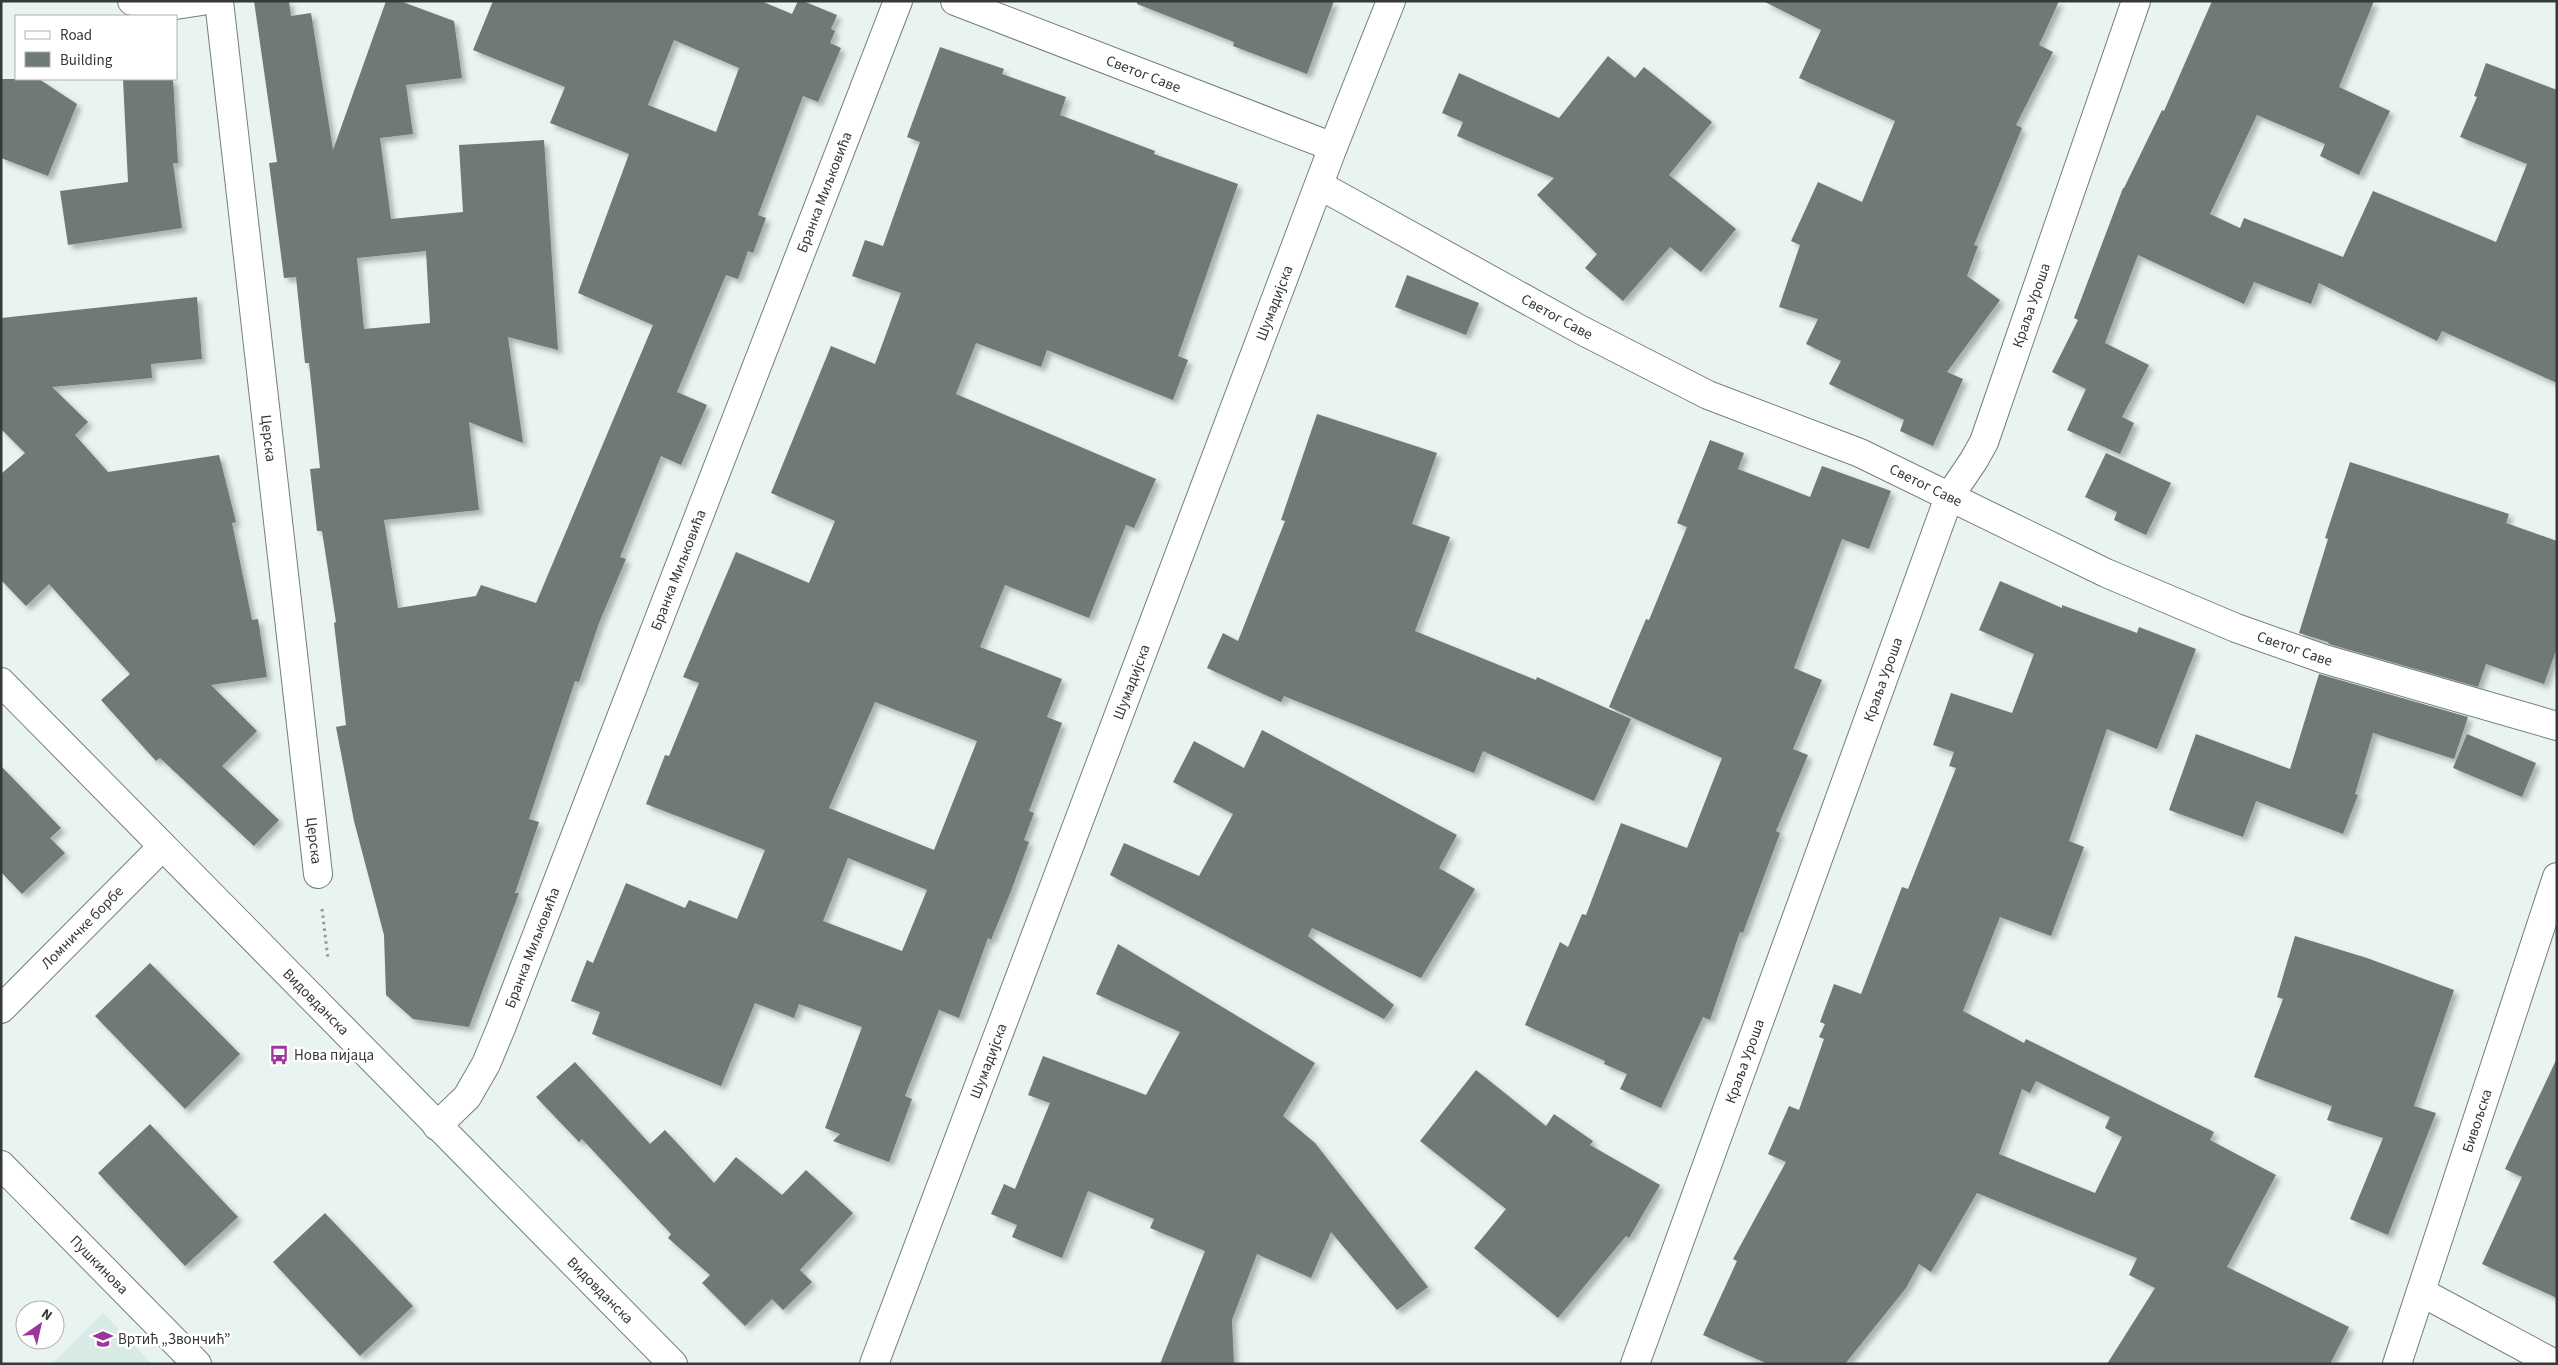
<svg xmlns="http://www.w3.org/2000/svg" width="2558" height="1365" font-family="'Source Sans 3',sans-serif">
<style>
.built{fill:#d7eae5}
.building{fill:#6f7976;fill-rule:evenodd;filter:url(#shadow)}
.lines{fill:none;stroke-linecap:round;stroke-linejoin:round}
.street-casing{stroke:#747e7b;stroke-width:30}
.secondary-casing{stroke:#747e7b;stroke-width:30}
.path{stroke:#929a98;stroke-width:3;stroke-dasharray:2.5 4;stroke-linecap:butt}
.street{stroke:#fff;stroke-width:28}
.secondary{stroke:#fff;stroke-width:28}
.labels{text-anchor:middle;stroke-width:5;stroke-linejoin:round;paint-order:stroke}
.street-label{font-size:15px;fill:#353938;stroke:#fff}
.poi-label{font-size:15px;fill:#353938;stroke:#fff;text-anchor:start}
</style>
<defs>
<filter id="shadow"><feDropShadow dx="4.5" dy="4.5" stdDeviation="2.5" flood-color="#0004"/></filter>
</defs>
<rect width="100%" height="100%" fill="#e9f4f1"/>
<!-- built -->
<path class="built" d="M103 1313 152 1364H52Z"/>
<!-- building -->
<path class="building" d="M254 1H289L291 16 311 13 333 150 386 1H400L454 21 462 78 406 85 413 134 380 138 391 219 463 212 459 145 544 140 558 350 508 337 523 443 469 422 479 510 384 520 398 608 476 596 481 585 536 603 653 325 578 293 629 154 550 123 565 87 473 50 493 1H761L792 14 798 1H803L837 15 831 29 835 31 830 43 841 48 818 102 803 96 758 215 766 218 753 253 748 251 738 279 726 275 677 392 707 405 681 465 661 456 620 557 626 559 599 623 579 682 575 681 529 819 539 822 515 893H519L469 1027 413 1019 386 995 384 935 354 821 336 727 346 725 334 623 336 622 322 531H317L310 469 320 468 309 363H305L296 277 284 278 269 163 277 162ZM674 40 739 68 716 132 648 105ZM426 251 430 323 364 329 357 258Z
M1137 1H1334L1307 74 1233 46 1234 42 1137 4Z
M1763 1H2059L2039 45 2053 52 2016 125 2022 128 1974 245 1978 246 1967 276 2000 300 1947 372 1963 379 1933 446 1900 431 1904 420 1829 384 1841 361 1806 344 1818 319 1779 307 1800 245 1791 241 1818 182 1862 202 1895 121 1799 78 1821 30Z
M2212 1H2374L2339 87 2390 111 2359 175 2320 156 2325 144 2257 115 2210 214 2240 228 2244 218 2343 257 2373 191 2496 242 2527 164 2460 137 2477 97 2474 96 2486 63 2557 90V383L2442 331 2437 341 2319 283 2311 304 2254 282 2244 304 2138 255 2105 343 2149 365 2122 417 2134 423 2120 454 2067 430 2086 389 2052 372 2078 320 2074 318 2123 188H2124L2162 110 2164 111Z
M940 47 1004 69 1002 74 1066 97 1060 115 1155 151 1154 154 1238 184 1178 356 1188 360 1173 400 1047 350 1041 367 976 343 956 394 1156 479 1134 528 1126 525 1089 618 1005 585 980 647 1062 679 1047 717 1062 723 1029 811 1034 813 1024 840 1029 842 1011 891 991 940 988 938 959 1018 939 1010 905 1096 912 1099 889 1162 833 1141 840 1134 825 1128 862 1027 799 1004 794 1018 755 1003 721 1086 592 1034 600 1012 571 1001 587 960 593 963 626 883 685 908 689 900 737 919 765 850 646 804 665 755 669 756 699 683 683 677 736 552 809 583 835 521 771 493 831 346 875 364 901 293 852 276 865 240 883 246 920 142 907 137ZM875 702 977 741 934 850 829 808ZM848 858 927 890 902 951 823 921Z
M1608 56 1635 78 1644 67 1712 122 1669 175 1736 229 1701 272 1670 247 1623 301 1585 268 1597 254 1537 195 1554 178 1457 136 1463 122 1442 113 1459 73 1559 118Z
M1 79H39L77 104 48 176 1 158Z
M123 79H173L178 163H173L182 228 68 245 60 191 128 182Z
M1407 275 1479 303 1466 335 1395 307Z
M197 297 202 359 151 364 152 378 52 387 88 422 75 435 108 472 219 455 236 522 232 523 252 620 258 619 267 677 211 685 257 731 222 766 279 820 254 846 160 758 156 761 101 700 130 674 49 584 26 606 1 580V474L25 453 1 429V318Z
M1317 414 1437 453 1412 524 1450 537 1415 631 1536 680 1537 677 1631 719 1594 801 1483 751 1474 773 1284 696 1281 702 1207 668 1223 633 1238 641 1285 521 1281 520Z
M1710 440 1744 453 1738 469 1810 497 1822 466 1891 491 1869 549 1842 539 1794 668 1822 680 1793 749 1808 755 1776 831 1780 833 1743 933 1740 932 1710 1020 1703 1017 1661 1108 1620 1089 1627 1074 1604 1064 1605 1061 1525 1025 1560 942 1568 947 1582 914 1586 915 1621 823 1687 848 1722 758 1609 707 1646 619 1649 620 1687 527 1677 523Z
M2106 453 2171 483 2146 535 2114 520 2117 512 2085 497Z
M2350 462 2509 514 2506 523 2557 541V648L2544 684 2486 664 2478 687 2329 644 2328 642 2299 633 2328 539 2325 538Z
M2000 581 2062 608V605L2137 633 2139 627 2196 649 2157 749 2107 729 2069 841 2084 847 2051 936 2000 917 1963 1011 2024 1043 2026 1039 2214 1132 2210 1140 2276 1175 2227 1267 2349 1327 2330 1364H2107L2155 1288 2129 1275 2137 1258 1977 1193 1931 1272 1919 1264 1906 1288 1845 1364H1768L1703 1335 1737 1261 1733 1259 1786 1162 1768 1154 1789 1106 1799 1110 1824 1039 1819 1037 1825 1024 1820 1022 1834 984 1861 994 1902 887 1908 889 1956 768 1949 766 1954 752 1933 745 1951 693 2012 713 2034 654 1979 630ZM2036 1081 2110 1117 2105 1128 2122 1137 2095 1193 1999 1154 2022 1089 2030 1093Z
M2319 674 2468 717 2454 759 2373 733 2355 794 2358 795 2343 834 2256 801 2243 837 2169 810 2196 734 2290 769Z
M1262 730 1457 835 1439 868 1475 889 1421 978 1312 928 1308 936 1394 1005 1384 1019 1110 875 1124 843 1199 876 1233 814 1173 782 1194 741 1244 768Z
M2467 734 2536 763 2522 797 2453 768Z
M1 766 61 828 50 838 65 853 22 894 1 872Z
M2295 936 2367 958 2454 990 2414 1106 2436 1113 2388 1235 2350 1219 2383 1138 2327 1120 2332 1106 2254 1077 2283 999 2277 997Z
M1118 944 1315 1063 1283 1116 1315 1143 1428 1287 1397 1310 1331 1232 1311 1278 1257 1254 1232 1320 1234 1364H1160L1205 1251 1150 1228 1154 1219 1088 1191 1062 1258 1012 1237 1017 1225 991 1214 1004 1184 1015 1189 1050 1103 1028 1095 1043 1056 1146 1095 1180 1032 1096 994Z
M150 963 240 1054 185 1109 95 1016Z
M2557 1058V1298L2482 1264 2522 1177 2505 1169Z
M575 1062 650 1144 665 1130 714 1183 736 1157 782 1195 806 1170 853 1213 800 1270 812 1282 783 1310 772 1299 745 1326 702 1283 710 1275 668 1238 671 1234 582 1139 579 1142 536 1097Z
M1476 1070 1546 1126 1554 1114 1593 1141 1590 1145 1660 1185 1629 1238 1626 1236 1558 1318 1474 1248 1506 1209 1420 1141Z
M150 1124 238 1217 185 1266 98 1173Z
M325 1213 413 1306 360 1356 273 1262Z"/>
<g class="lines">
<defs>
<g id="street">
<path d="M132 1 169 6 202 1"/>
<path id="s1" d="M219 1 318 874"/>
<path id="s2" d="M955 1 1333 147"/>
<path id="s3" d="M1319 185 1581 330 1708 395 1860 453 2106 573 2236 628 2324 659 2557 726"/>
<path id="s4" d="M1 1009 162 847"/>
<path id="s5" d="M437 1126 467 1097 486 1064 501 1028 898 1"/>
<path id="s6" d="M1 1165 197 1364"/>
<path d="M2421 1292 2555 1364"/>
<path id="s7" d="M1635 1364 1949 497 1974 460 1984 442 2136 1"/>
<path id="s8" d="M2397 1364 2557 877"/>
</g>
<g id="secondary">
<path id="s9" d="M1 682 673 1364"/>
<path id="s10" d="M874 1364 1333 147 1391 1"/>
</g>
</defs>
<!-- street casing -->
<use href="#street" class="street-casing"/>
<!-- secondary casing -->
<use href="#secondary" class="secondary-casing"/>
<!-- path -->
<path class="path" d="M322 909 328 959"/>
<!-- street -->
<use href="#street" class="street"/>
<!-- secondary -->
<use href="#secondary" class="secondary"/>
</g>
<!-- icons -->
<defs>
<symbol id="bus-bare" viewBox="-9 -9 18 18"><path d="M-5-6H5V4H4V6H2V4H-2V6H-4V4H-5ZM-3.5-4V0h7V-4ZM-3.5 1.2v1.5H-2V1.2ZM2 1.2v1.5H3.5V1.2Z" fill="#9a369c" stroke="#fff" stroke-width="2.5" paint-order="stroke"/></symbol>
<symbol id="school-bare" viewBox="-9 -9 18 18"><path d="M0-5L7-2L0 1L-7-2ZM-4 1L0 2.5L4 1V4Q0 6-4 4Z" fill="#9a369c" stroke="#fff" stroke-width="2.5" paint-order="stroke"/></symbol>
</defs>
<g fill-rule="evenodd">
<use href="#bus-bare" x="265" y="1041" width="28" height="28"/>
<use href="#school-bare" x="89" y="1325" width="28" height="28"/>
</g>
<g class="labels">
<!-- street labels -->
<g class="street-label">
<text dy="5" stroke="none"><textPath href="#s2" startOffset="202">Светог Саве</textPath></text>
<text dy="5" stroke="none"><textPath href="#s5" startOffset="1015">Бранка Миљковића</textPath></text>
<text dy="5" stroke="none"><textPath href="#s10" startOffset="1134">Шумадијска</textPath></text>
<text dy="5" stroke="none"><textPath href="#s7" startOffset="1132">Краља Уроша</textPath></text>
<text dy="5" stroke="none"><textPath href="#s3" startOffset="272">Светог Саве</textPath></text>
<text dy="5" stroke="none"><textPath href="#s1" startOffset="440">Церска</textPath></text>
<text dy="5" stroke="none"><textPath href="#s3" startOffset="678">Светог Саве</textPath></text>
<text dy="5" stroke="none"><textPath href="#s5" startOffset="610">Бранка Миљковића</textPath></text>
<text dy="5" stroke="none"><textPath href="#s3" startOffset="1082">Светог Саве</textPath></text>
<text dy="5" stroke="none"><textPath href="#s7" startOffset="728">Краља Уроша</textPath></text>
<text dy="5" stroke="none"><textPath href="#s10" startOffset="729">Шумадијска</textPath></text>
<text dy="5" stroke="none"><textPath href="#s1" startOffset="845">Церска</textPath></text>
<text dy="5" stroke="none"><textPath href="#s4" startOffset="115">Ломничке борбе</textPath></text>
<text dy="5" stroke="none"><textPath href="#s5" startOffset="205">Бранка Миљковића</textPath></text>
<text dy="5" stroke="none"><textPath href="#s9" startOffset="449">Видовданска</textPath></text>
<text dy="5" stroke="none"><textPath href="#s10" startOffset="324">Шумадијска</textPath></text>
<text dy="5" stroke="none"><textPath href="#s7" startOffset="322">Краља Уроша</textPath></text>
<text dy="5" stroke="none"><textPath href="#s8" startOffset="256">Бивољска</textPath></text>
<text dy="5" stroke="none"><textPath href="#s6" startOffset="140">Пушкинова</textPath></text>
<text dy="5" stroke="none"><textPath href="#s9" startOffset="854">Видовданска</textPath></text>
</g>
<!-- poi labels -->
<g class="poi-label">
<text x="294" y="1060">Нова пијаца</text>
<text x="118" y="1344">Вртић „Звончић”</text>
</g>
</g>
<!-- border -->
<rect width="2558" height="1365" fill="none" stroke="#353938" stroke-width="5"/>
<!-- legend -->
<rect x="15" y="15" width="162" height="65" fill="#ffffff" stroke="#aeb0af"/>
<rect x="25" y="31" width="25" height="8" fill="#ffffff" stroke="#aeb0af"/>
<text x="60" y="40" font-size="15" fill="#353938">Road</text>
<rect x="25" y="52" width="25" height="15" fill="#6f7976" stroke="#aeb0af"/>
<text x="60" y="65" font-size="15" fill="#353938">Building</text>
<!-- north arrow -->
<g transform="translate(40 1325) rotate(34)"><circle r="24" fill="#ffffff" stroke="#aeb0af"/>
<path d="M0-4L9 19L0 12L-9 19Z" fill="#9a369c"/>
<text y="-8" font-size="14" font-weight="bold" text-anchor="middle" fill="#353938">N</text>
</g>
</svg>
